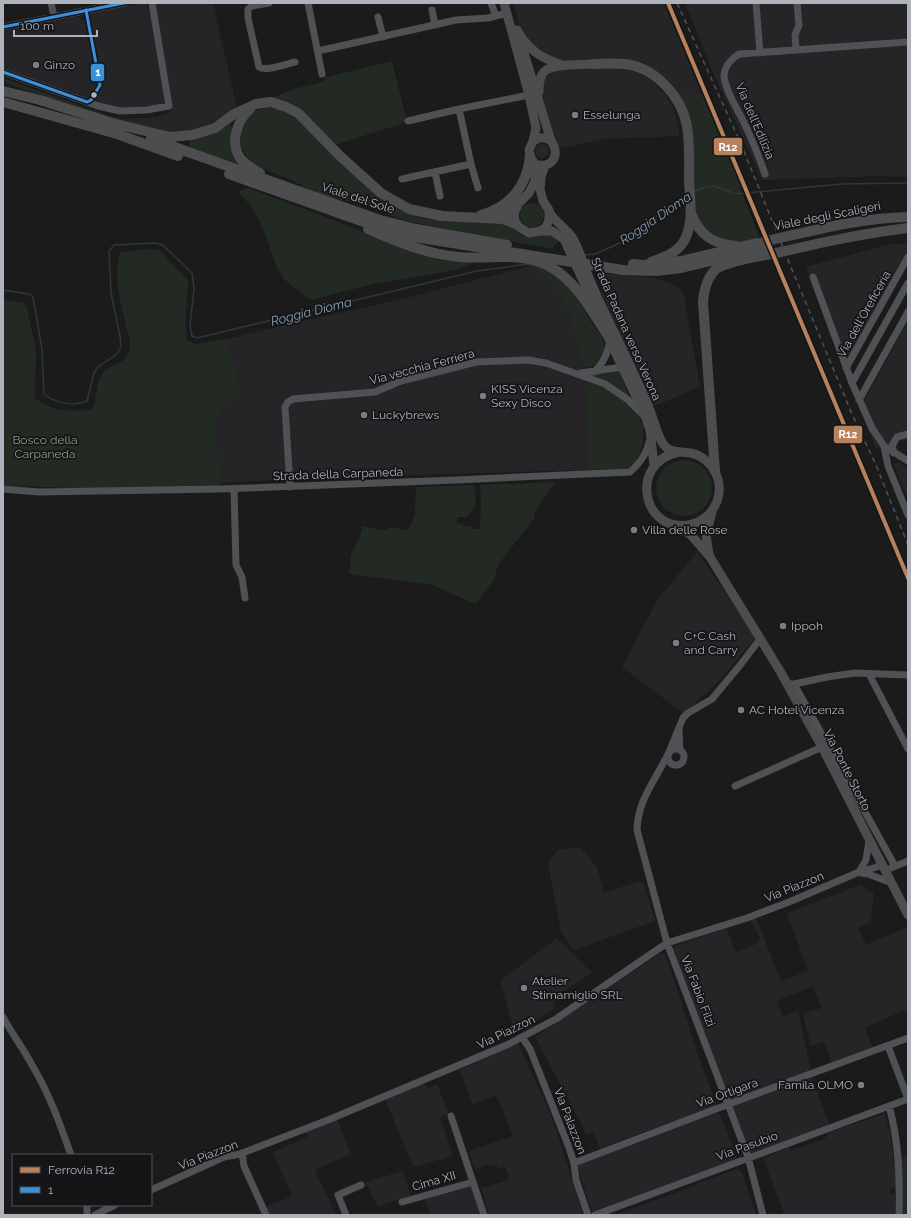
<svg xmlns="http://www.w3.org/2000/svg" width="911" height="1218" font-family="Raleway,sans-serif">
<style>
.built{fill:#252527}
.green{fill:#232a24}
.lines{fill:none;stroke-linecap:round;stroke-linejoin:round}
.stream{stroke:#2f363c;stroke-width:1.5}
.minor{stroke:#505154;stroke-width:7}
.major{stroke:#4d4d50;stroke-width:9}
.highway{stroke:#4d4d50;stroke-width:10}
.rail{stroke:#505153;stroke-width:1.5;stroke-dasharray:5 4;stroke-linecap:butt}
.highway-bridge{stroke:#4d4d50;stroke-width:10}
.bus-1-casing{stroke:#151517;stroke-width:6}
.bus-1{stroke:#3a90db;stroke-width:3}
.rail-1-casing{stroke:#151517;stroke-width:7}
.rail-1{stroke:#b6815c;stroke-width:4}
.poi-dot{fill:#7b7d82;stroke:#151517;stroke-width:1.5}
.bus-dot{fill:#aeb2ba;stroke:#151517;stroke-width:1.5}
.labels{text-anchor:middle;stroke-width:3.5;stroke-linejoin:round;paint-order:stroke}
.poi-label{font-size:12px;fill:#aeb2ba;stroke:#151517;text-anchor:start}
.street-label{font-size:12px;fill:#aeb2ba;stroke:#151517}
.park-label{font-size:12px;fill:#87a388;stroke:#151517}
.water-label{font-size:13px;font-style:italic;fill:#899fb1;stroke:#151517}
.line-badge{stroke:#151517;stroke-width:1.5}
.badge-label{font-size:11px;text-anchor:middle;font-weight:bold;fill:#fff}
</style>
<rect width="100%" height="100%" fill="#1b1b1b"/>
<!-- built -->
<path class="built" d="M143 3 146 4 147 8 155 6 154 3H213L237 108 206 126 182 132 175 133 124 122 122 119 156 117 170 113 169 107 124 112 3 72V31L79 16 81 17V20L89 19V15L90 13Z
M513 3H664L702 94 674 93 652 70 562 62 542 55 519 31 517 25 519 23Z
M685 3H908V177L879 176 762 180 715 77Z
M612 68 636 71 651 80 664 93 673 107 679 127V136L603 139 563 148 559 146 555 143 541 97 544 82 547 76 552 72 564 70Z
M908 243V249L844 368 806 267 886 245Z
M528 267 537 270 539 275 553 283 569 315 583 367 585 381 587 470 303 478 221 483 216 426 222 403 242 400 228 339 302 321 398 300Z
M606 274 652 277 674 285 683 291 700 387 652 407 602 294 601 285Z
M908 320V439L897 442V447L876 449 860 409Z
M899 463 908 468V500L895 468 894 464Z
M697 552 728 596 755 638 721 679 681 716 682 712 622 667 658 599Z
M580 847 597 867 604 893 639 881 641 882 644 884 655 921 574 950 561 932 548 863 558 850Z
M860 885 874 894 871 922 858 927 866 945 908 927V1009L865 1027 873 1049 832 1064 824 1041 811 1047 803 1014 821 1008 813 986 777 1001 783 1017 798 1011 811 1071 726 1102 673 951 675 946 726 928 736 952 756 944 759 942 760 938 751 920 756 918 781 981 808 971 787 913Z
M557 938 592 973 554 998 556 1001 554 1006V1009L522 1030 519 1029 515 1033 500 981Z
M661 953 665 954 670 967 701 1064 716 1103 715 1106 600 1148 593 1132 587 1135 535 1037Z
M518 1044 545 1101 554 1123 583 1215H489L481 1188 509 1180 508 1173 505 1167 498 1169 496 1164 490 1166 489 1164 475 1170 469 1151 513 1136 496 1095 473 1105 459 1070Z
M812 1077 830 1127 745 1158 729 1107Z
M423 1083 429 1088 437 1084 449 1114 440 1117 453 1156 413 1167 385 1099Z
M717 1113 720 1114 724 1125 737 1158 735 1161 593 1215 576 1163 673 1127Z
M883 1114H885L890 1133 896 1177 895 1188H890V1194H895V1215H778L784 1213 763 1158 789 1147 790 1151 824 1139 828 1134V1133Z
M337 1119 351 1154 315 1170 336 1215H269L266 1207 292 1196 273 1152 308 1137 306 1132Z
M908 1157V1215H902L900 1158Z
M737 1169 742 1172 756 1215H616L696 1185 697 1182 700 1181 701 1182Z
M403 1171 411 1196 378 1206 365 1182Z
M471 1185 480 1215H430L425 1199Z"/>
<!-- green -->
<path class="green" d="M392 61 407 122 335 145 269 99 297 88 323 82 326 77Z
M3 78 110 116 122 119 124 122 104 118 3 82Z
M674 93 702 94 741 187 740 188 760 239 739 244 714 240 694 217 689 139Z
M268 108 278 109 287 113 299 120 320 143 378 195 400 210 427 219 454 222 484 220 514 226C524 244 533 232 545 233 550 234 555 237 560 239L552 249 411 222 397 218 367 206 318 194 289 179 253 164 247 158 241 145V128L251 112Z
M230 124 232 127C229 140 232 148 238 160L236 163 196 151 190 147 189 142 191 140 203 137 226 125Z
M535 151a7 7 0 1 1 14 0a7 7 0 1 1-14 0Z
M248 188 318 214 407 250 441 260 472 263 456 270 373 284 311 300 286 281 277 268 262 226 253 209 238 191Z
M520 215a12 12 0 1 1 24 0a12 12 0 1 1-24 0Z
M150 249 159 250 188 280C188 300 184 320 187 340L195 344 228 339 242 400 222 403 216 426 221 483 220 489H91L3 485V299L24 303 27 309 36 350 35 398C39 400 42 403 46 405 57 411 80 412 92 409 98 398 95 385 102 374 111 362 128 367 130 345 130 337 126 329 125 321 120 301 113 271 120 252Z
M528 263C542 268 555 273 566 284 578 296 586 313 595 328 598 332 603 338 604 344 606 358 598 368 583 367L569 315 553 283 539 275 537 270 528 267Z
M618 371 620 372 630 399 590 375Z
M585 381C591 383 597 385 603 387 615 393 639 411 643 425 644 429 643 433 643 437 644 449 637 462 627 469L587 470Z
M656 488a28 28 0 1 1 56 0a28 28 0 1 1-56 0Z
M555 482 534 513 535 517 498 565 494 580 475 604 433 585 349 574 351 555 359 539 363 526 387 531 388 527 408 530 415 515 416 487 473 485 475 488 476 505 467 517H457V523L463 524V526H472V529H480L481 506 480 485Z"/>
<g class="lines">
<!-- stream -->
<path class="stream" d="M694 192 701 188 715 186 735 194 841 184 908 183
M585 255 595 254 629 239 655 217 686 197
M3 290 29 294 33 297 42 349 44 394C55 403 74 407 87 401L94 373 98 367 117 354 121 347 120 336 111 293 109 251 114 245 155 243 163 245 192 273 194 288 190 326 192 336 197 338 477 271 528 264"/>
<!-- minor -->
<path class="minor" d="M51 3 54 16
M269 3 252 6 248 9V18L259 67C266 72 286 64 295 62
M308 3 322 74
M491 3 496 16
M756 3 760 53
M432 10 435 25
M378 17 383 37
M3 27 124 3
M796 50 795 35 799 25 797 3
M318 51 456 20 488 18 507 13
M3 72 98 106 120 111 147 110 169 106 152 3
M408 121 459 109 529 95
M471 164 478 188
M435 172 440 196
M765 174C759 157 753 141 745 125 739 111 725 91 724 76 724 67 732 58 739 54L908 42
M402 179 471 164 459 109
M813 277 852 383 872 428 884 446 908 461
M846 368 908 257
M594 372C604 363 607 354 610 341
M581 373 622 367 626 369
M852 383 908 283
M859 400 908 312
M884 446 888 466 908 515
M894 453 892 446 897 437 908 434
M290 487 285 407 288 402 293 399 375 392 401 381 476 362 528 360 546 363 605 384 627 399 642 414
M3 489 39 492 220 489 456 480 630 472C641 462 647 453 650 439
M234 489 236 565 242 577 245 598
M869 674 908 749
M791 684H794L827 677 855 673 908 675
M794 684 895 866
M679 730 680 750
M668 757a8 8 0 1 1 16 0a8 8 0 1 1-16 0Z
M669 752 683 718 688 713 712 699 741 664 760 639
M668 754C655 781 638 799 637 830L667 943 748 1157 763 1215
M735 786 822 747
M891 868 908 861
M859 872 866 860 869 841
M861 873 868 874 892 883
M3 1017C12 1034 23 1048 32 1065 49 1093 60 1124 71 1155
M522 1037 530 1049 568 1145 574 1163 576 1180 588 1215
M888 1046 908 1099
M889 1106C899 1141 900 1178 899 1215
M451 1116 484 1215
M242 1153 244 1166 266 1215
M574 1163 729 1104 908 1038
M151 1190 224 1157 240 1154 328 1120 509 1044 556 1019 667 943 747 918 789 902 859 872 877 867 881 863
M402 1202 473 1182
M87 1205V1214
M95 1215 115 1205
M346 1215 338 1195 361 1185
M595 1215 908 1099"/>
<!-- major -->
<path class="major" d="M504 3 529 95 536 128 533 141 529 150 530 156 533 161 535 168V181L529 193 518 204 514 214 515 221 519 227 529 233 540 231 546 227 549 220V210L543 201 540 189 541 177 545 165
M517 30C528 50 541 58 562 65
M521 43 551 141
M539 92C539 85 539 76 545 71 554 63 581 65 593 64
M533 141C556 126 566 168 539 165
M550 213C556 223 566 228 572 237 577 245 580 254 583 262 587 274 592 285 597 296 614 333 633 370 649 408 654 419 656 432 662 442 669 454 679 451 691 453 704 456 714 466 718 479 723 498 712 519 692 524 644 537 626 463 679 452
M540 231H552L564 239 598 314
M603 326 646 418 650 430 654 465
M677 525 691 535 710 557 780 671 822 747 908 915
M709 554 706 535 712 512"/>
<!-- highway -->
<path class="highway" d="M593 64C603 64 613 63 624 64 655 67 681 96 687 126 690 144 689 163 689 181 690 201 694 224 684 241 677 253 663 258 651 262
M3 91 40 100 118 125
M3 102 117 134 178 156
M250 109C237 120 230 142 240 158 245 165 253 169 260 173
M112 123 170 137 192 135 215 128 234 114 256 104 271 102 286 107 298 113 340 156 381 193 409 209 442 216 503 219 516 224
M151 138 188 152 380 220 416 229
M229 174 378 227 414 237
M691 213C699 235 713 244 736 246
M492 214 503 213 516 207
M481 215C510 207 527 186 530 156
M368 229C397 242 427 254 459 257 489 260 521 251 549 266 576 281 590 308 606 333
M681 261 757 243
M681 268 765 248
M715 471 703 302C704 289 707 277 717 268"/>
<!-- rail -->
<path class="rail" d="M677 3 741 144 786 255 852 414 876 465 908 545"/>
<!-- highway-bridge -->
<path class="highway-bridge" d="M416 229 507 245
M414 237 623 270 657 271 681 268
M763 242C811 231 858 218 908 217
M633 264 643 265 681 261
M717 268C735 259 757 257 776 253 820 243 864 233 908 228"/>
<defs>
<path id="bus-1" d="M3 27 124 3
M3 72 87 102 91 100 100 85 86 10"/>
</defs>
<!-- bus-1 casing -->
<use href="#bus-1" class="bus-1-casing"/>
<!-- bus-1 -->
<use href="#bus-1" class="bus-1"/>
<defs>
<path id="rail-1" d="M668 3 908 578"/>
</defs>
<!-- rail-1 casing -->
<use href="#rail-1" class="rail-1-casing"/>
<!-- rail-1 -->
<use href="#rail-1" class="rail-1"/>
</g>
<!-- markers -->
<g class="poi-dot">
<circle cx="36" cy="65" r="4"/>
<circle cx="575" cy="115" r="4"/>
<circle cx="483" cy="396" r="4"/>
<circle cx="364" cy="415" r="4"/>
<circle cx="634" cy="530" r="4"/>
<circle cx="783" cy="626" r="4"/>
<circle cx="676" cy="643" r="4"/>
<circle cx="741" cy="710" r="4"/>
<circle cx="524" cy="988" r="4"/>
<circle cx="861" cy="1085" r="4"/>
</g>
<circle class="bus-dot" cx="94" cy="95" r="3.5"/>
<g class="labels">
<!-- poi labels -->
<g class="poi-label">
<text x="44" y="69">Ginzo</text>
<text x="583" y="119">Esselunga</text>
<text x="491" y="393">KISS Vicenza<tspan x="491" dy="14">Sexy Disco</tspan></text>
<text x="372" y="419">Luckybrews</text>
<text x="642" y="534">Villa delle Rose</text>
<text x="791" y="630">Ippoh</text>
<text x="684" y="640">C+C Cash<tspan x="684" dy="14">and Carry</tspan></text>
<text x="749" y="714">AC Hotel Vicenza</text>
<text x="532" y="985">Atelier<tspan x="532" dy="14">Stimamiglio SRL</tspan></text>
<text x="853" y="1089" text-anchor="end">Famila OLMO</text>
</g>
<!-- street labels -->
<g class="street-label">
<text transform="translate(755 121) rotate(67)" y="4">Via dell'Edilizia</text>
<text transform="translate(358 198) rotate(18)" y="4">Viale del Sole</text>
<text transform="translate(827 216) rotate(-11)" y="4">Viale degli Scaligeri</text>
<text transform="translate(864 314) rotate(-61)" y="4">Via dell'Oreficeria</text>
<text transform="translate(626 329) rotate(66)" y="4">Strada Padana verso Verona</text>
<text transform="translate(422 367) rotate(-15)" y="4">Via vecchia Ferriera</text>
<text transform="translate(338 474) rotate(-2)" y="4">Strada della Carpaneda</text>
<text transform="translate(847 770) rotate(63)" y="4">Via Ponte Storto</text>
<text transform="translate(794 887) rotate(-22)" y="4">Via Piazzon</text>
<text transform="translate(698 991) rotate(69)" y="4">Via Fabio Filzi</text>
<text transform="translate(506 1032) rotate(-26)" y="4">Via Piazzon</text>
<text transform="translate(727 1093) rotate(-20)" y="4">Via Ortigara</text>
<text transform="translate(570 1121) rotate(69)" y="4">Via Palazzon</text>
<text transform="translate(747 1146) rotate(-20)" y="4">Via Pasubio</text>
<text transform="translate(208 1155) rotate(-21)" y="4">Via Piazzon</text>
<text transform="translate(434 1181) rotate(-16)" y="4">Cima XII</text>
</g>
<!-- park labels -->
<g class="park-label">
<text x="45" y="444">Bosco della<tspan x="45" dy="14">Carpaneda</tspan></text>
</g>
<!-- water labels -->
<g class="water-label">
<text transform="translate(655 218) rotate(-34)" y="5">Roggia Dioma</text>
<text transform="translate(311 311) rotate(-14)" y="5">Roggia Dioma</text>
</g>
</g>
<g class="line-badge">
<rect x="90" y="63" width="15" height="19" rx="4" fill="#3a90db"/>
<rect x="713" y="137" width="30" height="19" rx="4" fill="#b6815c"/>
<rect x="833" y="425" width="30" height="19" rx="4" fill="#b6815c"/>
</g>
<g class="badge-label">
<text x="98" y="76">1</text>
<text x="728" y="151">R12</text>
<text x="848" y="438">R12</text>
</g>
<!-- border -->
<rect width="911" height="1218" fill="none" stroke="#aeb2ba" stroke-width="8"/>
<!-- legend -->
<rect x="12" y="1154" width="140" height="52" fill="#151517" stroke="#525458"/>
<rect x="20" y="1167" width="20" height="6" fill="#b6815c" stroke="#525458"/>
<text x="48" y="1174" font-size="12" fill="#aeb2ba">Ferrovia R12</text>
<rect x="20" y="1187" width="20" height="6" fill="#3a90db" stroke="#525458"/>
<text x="48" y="1194" font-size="12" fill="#aeb2ba">1</text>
<!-- scale -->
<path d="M14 30v6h83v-6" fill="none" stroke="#aeb2ba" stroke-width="2"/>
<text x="20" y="30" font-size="12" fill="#aeb2ba" stroke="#151517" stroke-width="3" paint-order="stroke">100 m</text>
</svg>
